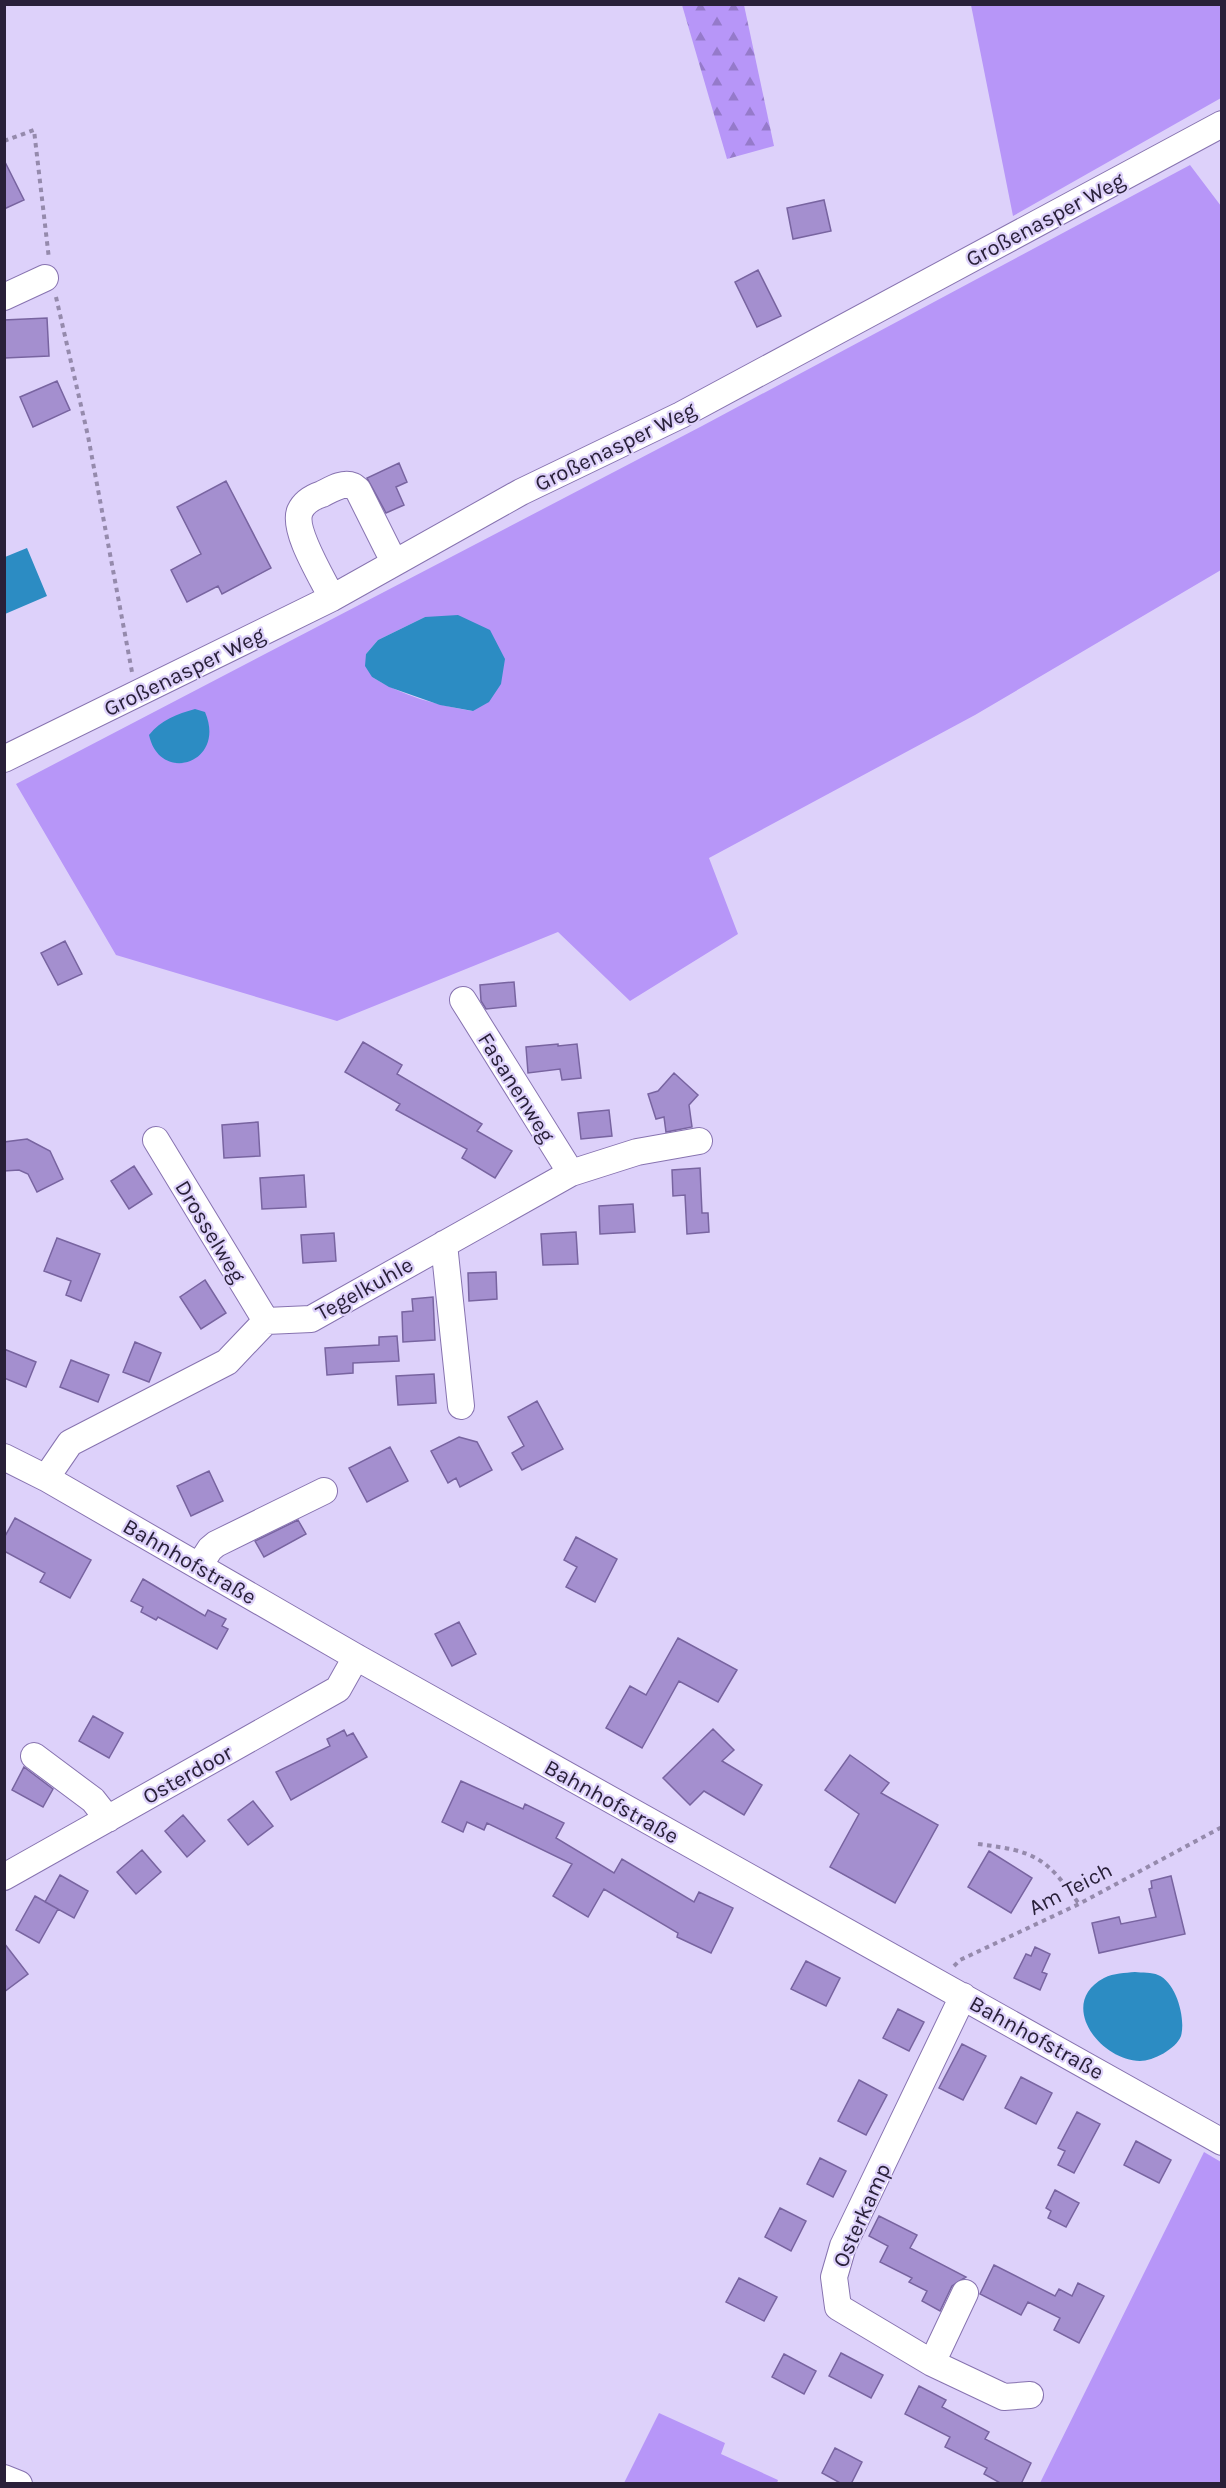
<svg xmlns="http://www.w3.org/2000/svg" width="1226" height="2488" font-family="Karla,sans-serif">
<style>
.grass{fill:#b796f8;fill-rule:evenodd}
.forest{fill:url(#forest-firs)}
.water{fill:#2c8cc3}
.building{fill:#a48fcf;stroke:#7864a0;stroke-width:1.5}
.lines{fill:none;stroke-linecap:round;stroke-linejoin:round}
.minor-casing{stroke:#8773b0;stroke-width:28}
.path{stroke:#958aac;stroke-width:4;stroke-dasharray:4.5 4.5;stroke-linecap:butt}
.minor{stroke:#fff;stroke-width:26}
.labels{text-anchor:middle;stroke-width:4.5;stroke-linejoin:round;paint-order:stroke}
.street-label{font-size:22px;fill:#292039;stroke:#ddd1fa}
</style>
<defs>
<pattern id="forest-firs" width="22" height="20" patternUnits="userSpaceOnUse" patternTransform="scale(1.5)"><rect width="22" height="20" fill="#b796f8"/><path d="M5 1l3.5 6h-7zM16 11l3.5 6h-7z" fill="#957aca"/></pattern>
</defs>
<rect width="100%" height="100%" fill="#ddd1fa"/>
<!-- grass -->
<path class="grass" d="M971 5H1221V98L1013 216Z
M1190 165 1221 206V570L975 715 709 858 738 934 630 1001 558 932 337 1021 116 955 16 784 702 426ZM425 617 472 711C436 705 403 696 372 677L366 654 378 640Z
M1204 2152 1221 2162V2483H1040Z
M659 2413 725 2443 721 2454 778 2480 777 2483H624Z"/>
<!-- forest -->
<path class="forest" d="M682 5H744L774 146 727 159Z"/>
<!-- water -->
<path class="water" d="M27 548 47 596 5 614V557Z
M458 615 490 630 505 659 501 684 489 702 473 711 440 705 389 687 372 677 365 666 366 654 378 640 425 617Z
M195 709 205 712C227 763 160 785 149 735 161 720 177 714 195 709Z
M1135 1972C1142 1973 1152 1972 1158 1975 1176 1982 1186 2018 1181 2036 1176 2049 1153 2061 1140 2061 1099 2060 1057 2003 1104 1978 1114 1973 1125 1973 1135 1972Z"/>
<!-- building -->
<path class="building" d="M4 160 24 200 4 209Z
M824 200 831 231 793 239 787 208Z
M758 270 781 316 757 327 735 282Z
M47 318 49 356 5 358 4 320Z
M57 381 70 410 33 427 20 397Z
M399 463 407 482 396 487 404 505 386 513 367 478Z
M226 481 271 568 222 594 218 586 187 602 171 570 201 554 177 507Z
M65 941 82 974 58 985 41 953Z
M514 982 516 1006 486 1009 481 1001 480 985Z
M363 1042 402 1065 397 1074 482 1124 477 1131 512 1151 495 1178 462 1158 467 1149 396 1110 400 1104 345 1072Z
M558 1044V1046L577 1044 581 1078 562 1080 560 1069 528 1073 526 1047Z
M674 1073 698 1095 689 1105 692 1127 666 1132 664 1117 656 1119 648 1094 658 1091Z
M609 1110 612 1136 581 1139 578 1113Z
M258 1122 260 1156 224 1158 222 1125Z
M27 1139 50 1151 63 1179 37 1192 28 1174 19 1170 4 1171V1142Z
M134 1166 152 1194 129 1209 111 1181Z
M700 1168 702 1213H708L709 1232 687 1234 685 1195 673 1196 672 1170Z
M304 1175 306 1207 262 1209 260 1178Z
M633 1204 635 1232 600 1234 599 1206Z
M576 1232 578 1264 543 1265 541 1234Z
M334 1233 336 1261 303 1263 301 1235Z
M57 1238 100 1254 81 1301 66 1295 71 1281 44 1271Z
M496 1272 497 1299 469 1301 468 1273Z
M205 1280 226 1313 201 1329 180 1297Z
M433 1297 435 1340 403 1342 402 1312 413 1311 412 1299Z
M397 1336 399 1361 353 1363V1373L327 1375 325 1348 379 1345V1337Z
M135 1342 161 1353 149 1382 123 1372Z
M4 1349 36 1362 26 1387 4 1378Z
M71 1360 109 1375 98 1402 60 1387Z
M434 1374 436 1403 398 1405 396 1376Z
M537 1401 563 1449 522 1470 512 1453 524 1446 508 1417Z
M459 1437 477 1442 492 1470 460 1487 456 1478 448 1483 431 1451Z
M390 1447 408 1481 367 1502 349 1468Z
M209 1471 223 1501 191 1516 177 1486Z
M15 1518 91 1560 70 1598 40 1582 45 1573 4 1551V1538Z
M298 1520 306 1534 264 1557 255 1541Z
M576 1537 617 1559 595 1602 566 1587 577 1567 564 1560Z
M143 1579 205 1616 208 1610 226 1619 222 1626 228 1629 217 1649 158 1617 156 1620 141 1612 143 1607 131 1601Z
M459 1622 476 1654 452 1666 435 1634Z
M678 1638 737 1670 718 1702 679 1681 642 1748 606 1728 630 1686 646 1695Z
M93 1716 123 1733 109 1758 79 1741Z
M713 1729 734 1750 722 1761 762 1785 744 1815 704 1791 690 1805 663 1778Z
M344 1730 347 1736 353 1733 367 1757 291 1800 276 1772 330 1746 327 1739Z
M850 1755 889 1783 881 1793 938 1825 895 1903 830 1867 859 1814 825 1790Z
M24 1767 53 1789 43 1807 12 1790Z
M461 1781 523 1809 525 1804 564 1823 556 1838 614 1873 622 1859 694 1902 699 1892 733 1908 711 1953 677 1937 678 1933 604 1889 588 1917 553 1896 572 1864 487 1823 484 1830 467 1822 463 1832 442 1822Z
M253 1801 273 1826 248 1845 228 1820Z
M183 1815 205 1841 187 1857 165 1831Z
M142 1850 161 1872 136 1894 117 1872Z
M989 1851 1032 1878 1011 1913 968 1887Z
M60 1875 88 1891 74 1918 45 1902Z
M1171 1876 1185 1934 1099 1953 1092 1923 1119 1917 1121 1924 1156 1917 1149 1889 1152 1888 1151 1881Z
M35 1896 58 1909 39 1943 16 1930Z
M4 1943 28 1974 4 1992Z
M1035 1947 1050 1954 1042 1972 1047 1974 1040 1990 1014 1978 1026 1954 1031 1956Z
M806 1961 840 1978 826 2006 791 1989Z
M898 2009 924 2022 909 2051 883 2038Z
M962 2044 986 2056 963 2100 939 2088Z
M1021 2077 1052 2093 1036 2124 1005 2108Z
M859 2080 887 2095 866 2135 838 2121Z
M1077 2112 1100 2124 1074 2173 1058 2165 1065 2151 1058 2148Z
M1136 2141 1171 2160 1159 2183 1124 2165Z
M820 2158 846 2171 833 2197 807 2184Z
M1055 2190 1079 2203 1066 2227 1048 2218 1051 2211 1046 2208Z
M780 2208 806 2221 791 2251 765 2237Z
M879 2216 917 2235 910 2248 966 2277 952 2286 940 2311 922 2301 927 2291 909 2282 912 2278 880 2262 888 2246 869 2236Z
M994 2265 1055 2296 1059 2289 1072 2296 1078 2283 1104 2296 1079 2343 1054 2330 1060 2318 1028 2302 1021 2315 980 2294Z
M739 2278 777 2297 764 2321 726 2302Z
M841 2353 883 2375 871 2398 829 2376Z
M784 2354 816 2371 804 2394 772 2377Z
M919 2386 946 2400 942 2407 989 2432 985 2439 1031 2463 1021 2484H1002L984 2474 987 2468 945 2447 950 2437 905 2414Z
M835 2448 862 2462 851 2484H842L822 2473Z"/>
<g class="lines">
<defs>
<path id="minor" d="M4 297 45 278
M332 598C323 579 292 530 300 511 304 502 313 497 322 494 332 489 343 482 353 486L358 490 394 562
M4 759 332 598 521 492 681 415 1222 124
M463 1000 571 1173
M156 1140 266 1321
M444 1244 461 1406
M4 1457 46 1478 356 1657 1222 2142
M46 1478 70 1443 227 1362 266 1321 311 1319 571 1173 637 1152 699 1141
M199 1566 210 1549 216 1544 324 1491
M34 1756 93 1800 108 1819
M4 1877 338 1689 356 1657
M963 1996 843 2246 834 2277 838 2307 932 2363 1004 2397 1030 2395
M932 2363 965 2293
M4 2478 19 2484"/>
</defs>
<!-- minor casing -->
<use href="#minor" class="minor-casing"/>
<!-- path -->
<path class="path" d="M4 141 34 130 49 259
M56 297 88 436 132 672
M978 1844C1035 1851 1046 1857 1079 1904
M954 1966 960 1960 1079 1904 1222 1827"/>
<!-- minor -->
<use href="#minor" class="minor"/>
</g>
<g class="labels">
<!-- street labels -->
<g class="street-label">
<text transform="translate(1045 219) rotate(-28)" y="8">Großenasper Weg</text>
<text transform="translate(615 446) rotate(-26)" y="8">Großenasper Weg</text>
<text transform="translate(184 671) rotate(-26)" y="8">Großenasper Weg</text>
<text transform="translate(517 1087) rotate(58)" y="8">Fasanenweg</text>
<text transform="translate(211 1231) rotate(59)" y="8">Drosselweg</text>
<text transform="translate(364 1288) rotate(-29)" y="8">Tegelkuhle</text>
<text transform="translate(190 1561) rotate(30)" y="8">Bahnhofstraße</text>
<text transform="translate(187 1774) rotate(-29)" y="8">Osterdoor</text>
<text transform="translate(612 1801) rotate(29)" y="8">Bahnhofstraße</text>
<text transform="translate(1070 1888) rotate(-27)" y="8">Am Teich</text>
<text transform="translate(1037 2037) rotate(29)" y="8">Bahnhofstraße</text>
<text transform="translate(861 2215) rotate(-66)" y="8">Osterkamp</text>
</g>
</g>
<!-- border -->
<rect width="1226" height="2488" fill="none" stroke="#292039" stroke-width="12"/>
</svg>
